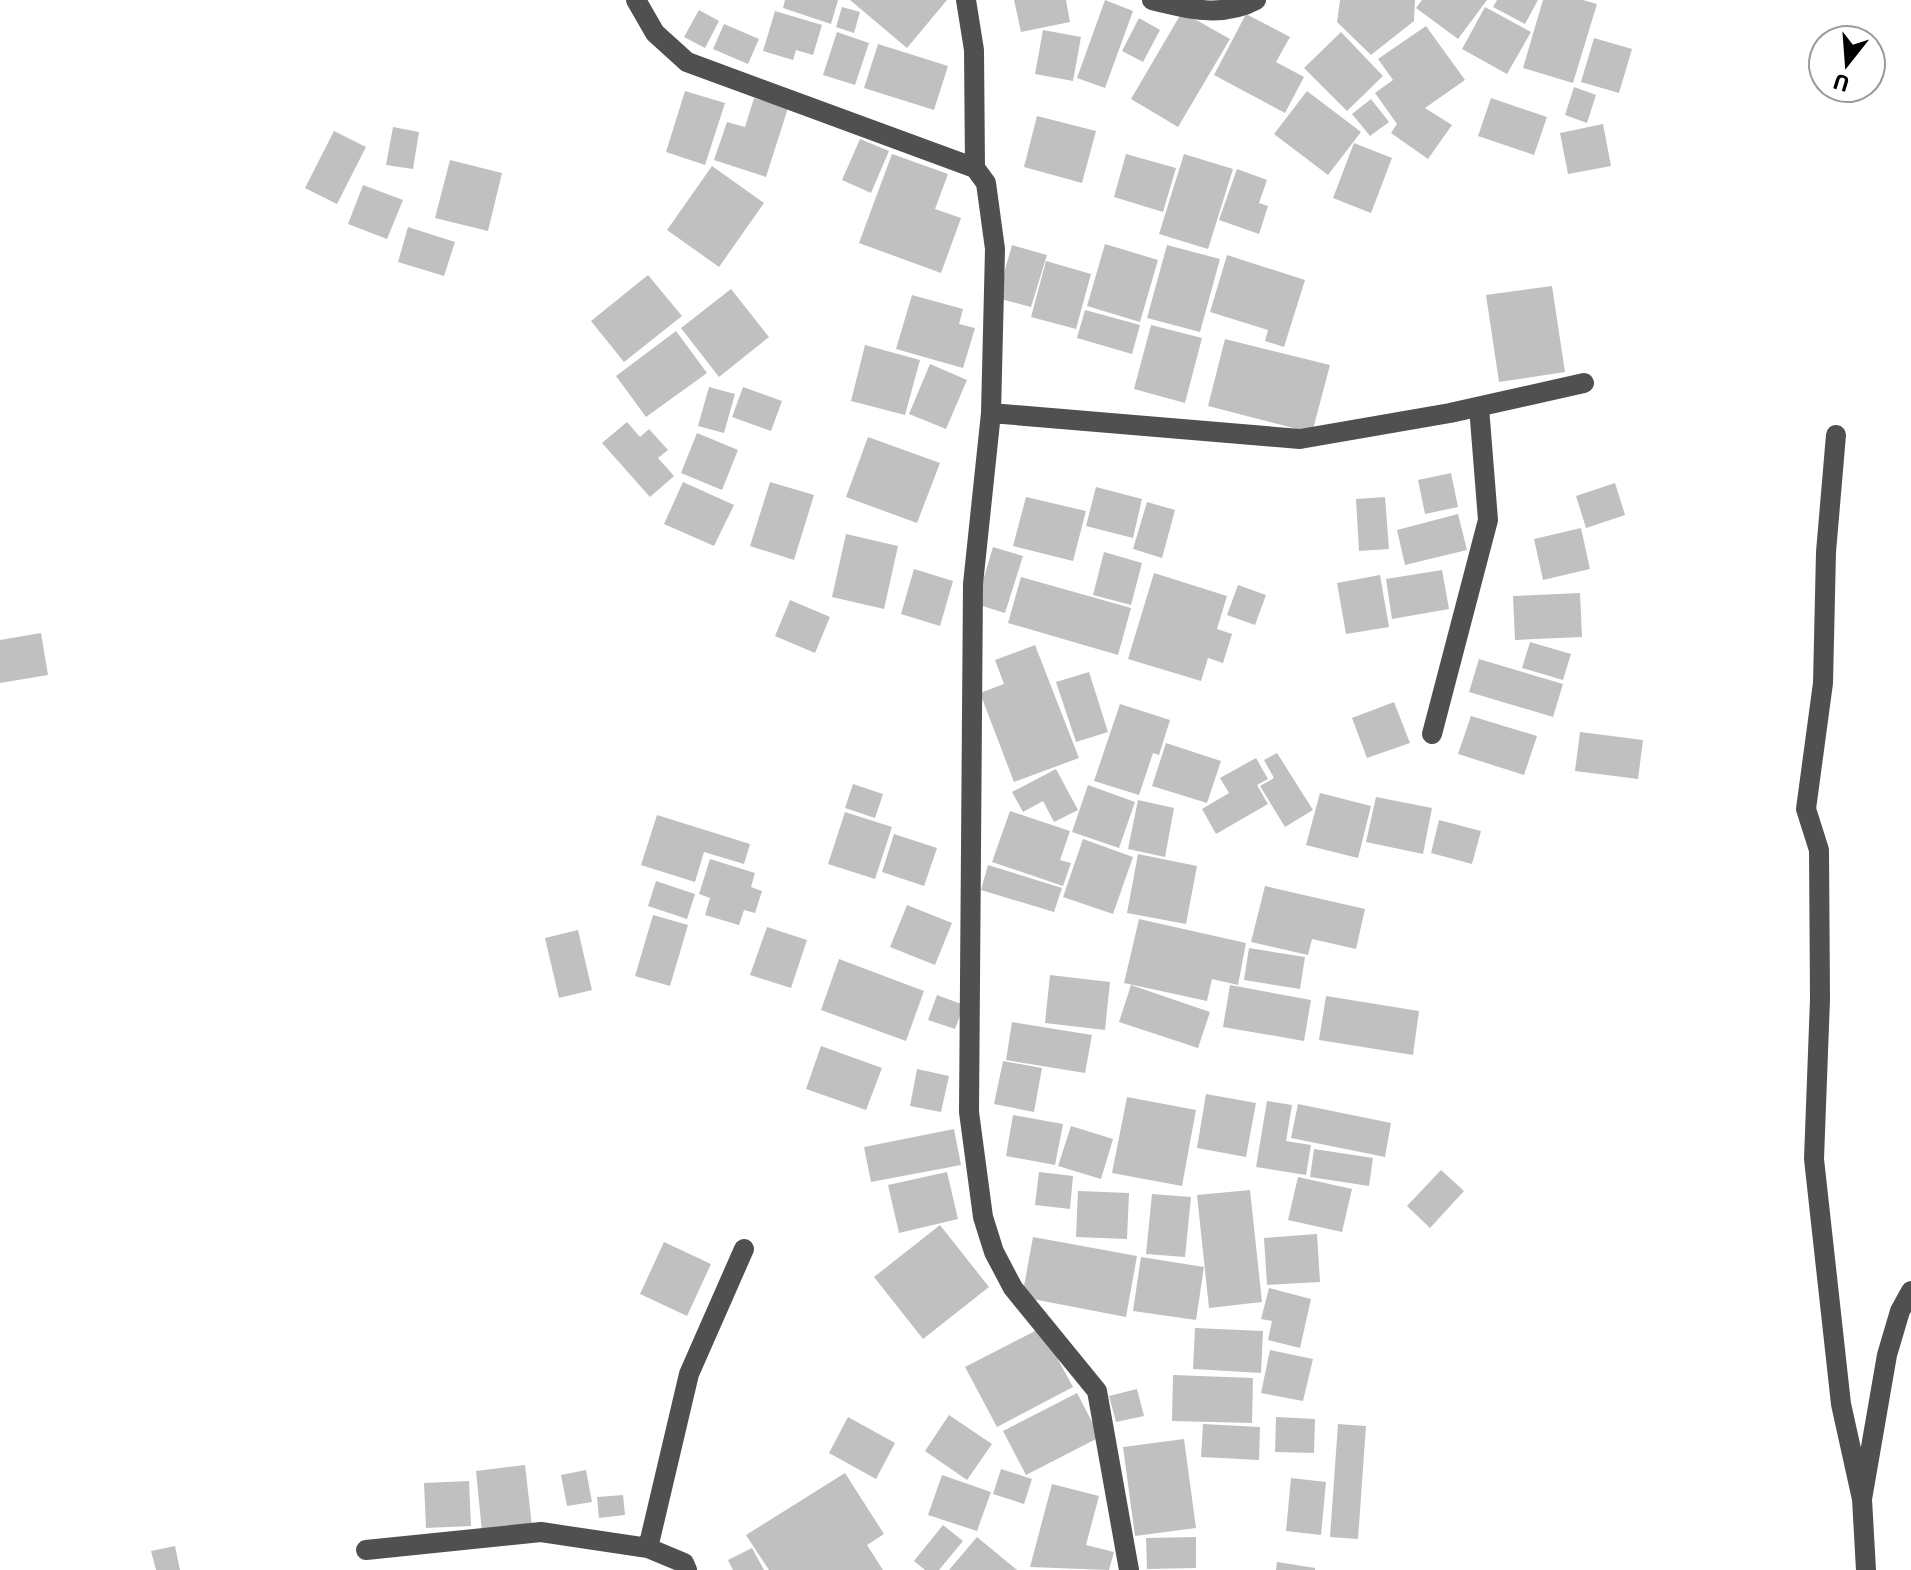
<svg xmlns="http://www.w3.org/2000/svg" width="1911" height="1570" font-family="'Exo 2',sans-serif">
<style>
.building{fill:#c0c0c0}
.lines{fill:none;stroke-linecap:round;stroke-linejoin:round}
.minor{stroke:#505050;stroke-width:20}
</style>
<rect width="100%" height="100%" fill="#fff"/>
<!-- building -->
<path class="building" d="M785 0H838L831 24 783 8Z
M850 0H947L907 48Z
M1014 0H1066L1070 22 1021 32Z
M1105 0 1133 11 1105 88 1077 78Z
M1340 0H1415L1414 21 1371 55 1337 22Z
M1422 0H1487L1458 39 1416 8Z
M1497 0H1538L1525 24 1493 7Z
M1543 0H1583L1597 4 1573 83 1523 68Z
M842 7 860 12 854 33 836 27Z
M1485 7 1531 32 1507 74 1462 49Z
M699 10 719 21 705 48 684 37Z
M775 11 822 25 813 55 796 50 793 60 763 51Z
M1182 12 1230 39 1178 127 1131 99Z
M1246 14 1290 37 1276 62 1304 77 1285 113 1214 75Z
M1139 18 1160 30 1143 62 1122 51Z
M724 24 759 39 748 64 713 49Z
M1426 26 1465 80 1425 108 1452 125 1428 159 1391 133 1397 124 1375 93 1393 80 1378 59Z
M1043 30 1081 37 1073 81 1035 74Z
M837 32 869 43 855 85 823 75Z
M1341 32 1383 76 1347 111 1304 68Z
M1594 38 1632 49 1619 93 1581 82Z
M878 44 948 66 934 110 864 88Z
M1574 87 1596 95 1587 123 1565 115Z
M685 91 725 103 705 165 666 152Z
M1307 91 1361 132 1328 175 1274 134Z
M754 98 788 108 766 177 714 160 727 122 745 127Z
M1491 98 1547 117 1534 155 1478 136Z
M1371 99 1389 122 1370 136 1352 114Z
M1037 116 1096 131 1082 183 1024 167Z
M1603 124 1611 166 1568 174 1560 133Z
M393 127 419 132 413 169 386 165Z
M334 131 366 147 337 204 305 188Z
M860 139 889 151 871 193 842 180Z
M1354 143 1392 158 1371 213 1333 198Z
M892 154 948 174 935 209 961 218 941 273 859 243Z
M1126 154 1176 168 1163 212 1114 197Z
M1184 154 1233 169 1208 249 1159 234Z
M450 160 502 173 488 231 435 218Z
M712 166 764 203 719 267 667 230Z
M1237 169 1267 180 1259 203 1268 206 1259 234 1219 220Z
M363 185 403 200 387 239 348 224Z
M408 227 455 242 444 276 398 262Z
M1105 244 1158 260 1140 322 1087 306Z
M1012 245 1047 255 1031 307 997 298Z
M1167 245 1220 259 1200 332 1147 318Z
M1227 255 1305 280 1284 347 1265 341 1268 330 1210 312Z
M1046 261 1091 274 1076 329 1031 317Z
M648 275 682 316 624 362 591 321Z
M1552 286 1565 372 1499 382 1486 295Z
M731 289 769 337 719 377 681 328Z
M912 295 963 309 959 324 975 328 963 368 896 349Z
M1085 310 1140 325 1132 354 1077 338Z
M1151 325 1202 338 1185 403 1134 389Z
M676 331 707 373 646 417 616 376Z
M1225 339 1330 365 1312 433 1208 406Z
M865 345 920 360 905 415 851 401Z
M930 364 967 380 946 429 909 414Z
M709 387 735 394 724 433 698 426Z
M743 387 782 401 771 431 732 417Z
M627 422 640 437 649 429 668 450 658 458 674 476 650 497 602 443Z
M697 433 738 450 722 490 681 473Z
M868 437 940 463 917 523 846 497Z
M1451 473 1458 507 1425 514 1418 480Z
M683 482 734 505 714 546 664 524Z
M770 482 814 495 794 560 750 546Z
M1615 483 1625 515 1586 528 1576 496Z
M1096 487 1142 499 1133 538 1086 526Z
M1026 497 1086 511 1073 561 1013 546Z
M1385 497 1389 549 1359 551 1356 499Z
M1147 502 1175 510 1162 558 1133 549Z
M1458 514 1467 550 1405 565 1397 530Z
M1581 528 1590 569 1543 580 1534 539Z
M846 534 898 546 884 609 832 597Z
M993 547 1023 556 1005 613 976 604Z
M1104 552 1142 563 1131 605 1093 595Z
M914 569 953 581 940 626 901 614Z
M1442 570 1449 609 1392 619 1386 579Z
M1154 573 1227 596 1217 629 1232 634 1223 663 1208 658 1201 681 1128 659Z
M1380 575 1389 627 1346 634 1337 583Z
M1021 577 1131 608 1118 655 1008 623Z
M1238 585 1266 595 1255 625 1227 615Z
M1580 593 1582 637 1515 640 1513 596Z
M790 600 830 617 815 653 775 636Z
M41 633 48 675 0 683V640Z
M1530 642 1571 654 1563 680 1522 668Z
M1035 645 1079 758 1014 782 980 693 1004 684 995 660Z
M1479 659 1563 684 1553 717 1469 692Z
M1089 672 1108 732 1076 742 1056 682Z
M1394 702 1410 743 1367 758 1352 718Z
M1120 704 1170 720 1159 755 1153 753 1139 795 1094 781Z
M1471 716 1537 736 1524 775 1458 754Z
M1580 732 1643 740 1638 779 1575 771Z
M1166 743 1221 761 1207 803 1152 786Z
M1277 753 1313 810 1285 827 1260 786 1274 778 1264 760Z
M1256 758 1268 779 1257 785 1268 804 1216 834 1202 809 1229 793 1220 778Z
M1056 769 1078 810 1054 822 1043 801 1023 812 1012 792Z
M853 784 883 794 875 818 845 808Z
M1088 785 1135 802 1119 848 1072 832Z
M1320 793 1371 806 1358 858 1306 845Z
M1376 797 1432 808 1423 854 1366 842Z
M1138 800 1174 808 1165 857 1128 849Z
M1010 811 1070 831 1060 860 1071 863 1063 886 992 862Z
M845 812 892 827 875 879 828 864Z
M657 815 750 844 744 864 704 852 695 882 641 865Z
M1439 820 1481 831 1472 864 1431 853Z
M894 834 937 848 924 886 882 872Z
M1083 839 1133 857 1113 914 1063 897Z
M1138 854 1197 866 1186 924 1127 913Z
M710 859 755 873 751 887 762 891 755 913 744 910 739 925 705 915 710 898 699 894Z
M988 865 1062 888 1054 912 981 890Z
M656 881 695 894 687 919 648 906Z
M1265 886 1365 909 1356 949 1312 939 1308 955 1251 942Z
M907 905 952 923 935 965 890 947Z
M653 915 688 925 670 986 635 976Z
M1139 919 1246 943 1238 985 1212 979 1207 1001 1124 983Z
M767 927 807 940 791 988 750 975Z
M578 930 592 990 559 998 545 938Z
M1249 948 1305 957 1300 989 1244 980Z
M839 959 924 991 906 1041 821 1010Z
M1050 975 1110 982 1105 1030 1045 1023Z
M1131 985 1210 1012 1198 1048 1119 1022Z
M1230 985 1311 1000 1304 1041 1223 1027Z
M937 995 964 1005 955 1029 928 1020Z
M1326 996 1419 1011 1413 1055 1319 1040Z
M1012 1022 1092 1035 1085 1073 1006 1060Z
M821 1046 882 1068 866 1110 806 1089Z
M1003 1061 1042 1068 1034 1112 994 1104Z
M917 1069 949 1076 941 1112 910 1106Z
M1206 1094 1256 1103 1246 1157 1197 1148Z
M1127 1097 1196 1110 1182 1186 1112 1173Z
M1267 1101 1292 1105 1286 1141 1311 1145 1306 1175 1256 1167Z
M1298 1104 1391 1123 1385 1157 1291 1138Z
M1013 1115 1063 1124 1055 1165 1006 1156Z
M1071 1126 1113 1139 1101 1179 1058 1166Z
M954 1129 961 1165 871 1182 864 1147Z
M1314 1149 1373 1158 1369 1186 1310 1177Z
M1441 1170 1464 1191 1430 1228 1407 1206Z
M947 1172 958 1219 899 1233 888 1185Z
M1039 1172 1073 1176 1070 1209 1035 1205Z
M1298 1177 1352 1189 1342 1232 1288 1220Z
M1250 1190 1262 1302 1209 1308 1197 1195Z
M1078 1191 1129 1193 1127 1239 1076 1237Z
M1152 1194 1191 1197 1185 1257 1146 1254Z
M940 1225 989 1287 923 1339 874 1277Z
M1317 1234 1320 1282 1267 1285 1264 1238Z
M1033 1237 1137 1256 1126 1317 1022 1297Z
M664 1242 711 1264 687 1316 640 1294Z
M1141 1257 1204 1267 1196 1320 1133 1311Z
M1269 1288 1311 1299 1300 1348 1268 1340 1272 1321 1261 1319Z
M1041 1328 1073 1387 997 1427 965 1367Z
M1195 1328 1263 1331 1261 1373 1193 1369Z
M1270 1350 1313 1359 1303 1401 1261 1393Z
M1173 1375 1253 1378 1252 1423 1172 1421Z
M1137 1389 1144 1416 1116 1422 1109 1396Z
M1077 1393 1100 1437 1026 1475 1003 1431Z
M949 1415 992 1444 967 1480 925 1451Z
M848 1417 895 1443 876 1479 829 1453Z
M1276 1417 1315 1419 1314 1453 1275 1452Z
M1203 1424 1260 1427 1259 1460 1201 1457Z
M1338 1424 1366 1426 1358 1539 1330 1537Z
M1184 1439 1196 1528 1135 1536 1123 1447Z
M525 1465 532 1526 482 1532 476 1471Z
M1001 1469 1032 1479 1024 1504 993 1494Z
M586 1470 592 1502 567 1506 561 1475Z
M845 1473 884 1534 867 1545 883 1570H769L746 1535Z
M942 1475 991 1492 977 1531 928 1515Z
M1291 1478 1326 1482 1321 1535 1286 1531Z
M469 1481 471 1526 426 1528 424 1483Z
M1052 1484 1099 1496 1086 1545 1114 1552 1109 1570 1030 1567Z
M623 1495 625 1515 599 1518 597 1497Z
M943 1525 963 1541 939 1570H925L914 1561Z
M977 1537 1017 1570H949Z
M1196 1537V1568L1147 1569 1146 1538Z
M175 1546 180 1570H156L151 1551Z
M752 1548 764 1570H733L728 1560Z
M1277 1562 1315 1568V1570H1276Z"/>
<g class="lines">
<!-- minor -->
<path class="minor" d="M636 0 655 33 687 62 975 168
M966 0 974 50 975 168 986 183 995 249 991 413 973 584 969 1112 983 1217 994 1252 1013 1288 1097 1391 1129 1570
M1152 0C1187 9 1223 18 1256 0
M991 413 1300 439 1450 413 1584 383
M1836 435 1826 552 1823 683 1806 809 1819 850 1820 999 1814 1159 1841 1404 1862 1499
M1432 734 1488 520 1479 407
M648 1548 689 1374 744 1249
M366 1550 541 1532 648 1548 684 1563 687 1570
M1866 1570 1862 1499 1887 1355 1900 1311 1911 1291"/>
</g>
<!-- north arrow -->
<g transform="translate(1847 64) rotate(197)"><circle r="38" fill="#ffffff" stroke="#999999" stroke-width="2"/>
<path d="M0-6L14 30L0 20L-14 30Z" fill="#000000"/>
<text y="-12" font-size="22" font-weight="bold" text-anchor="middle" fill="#000000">U</text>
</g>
</svg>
